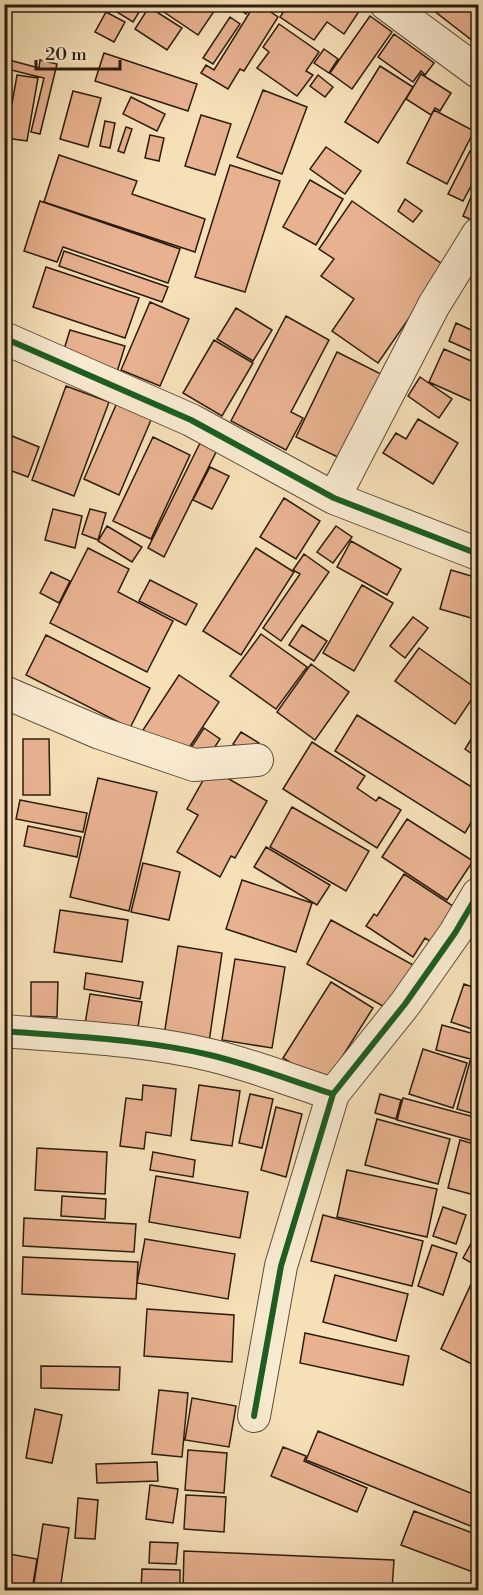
<svg xmlns="http://www.w3.org/2000/svg" width="483" height="1595" font-family="'Libre Bodoni',serif">
<style>
.building{fill:#e8b290;stroke:#2c1c0f;stroke-width:1.5}
.lines{fill:none;stroke-linecap:round;stroke-linejoin:round}
.street-casing{stroke:#5e4d39;stroke-width:34}
.street{stroke:#f9ebd1;stroke-width:32}
.cycleway-casing{stroke:#f9ebd1;stroke-width:10}
.cycleway{stroke:#1b5e20;stroke-width:6}
</style>
<rect width="100%" height="100%" fill="#f6e0b8"/>
<filter id="stains"><feTurbulence type="fractalNoise" baseFrequency=".00333" numOctaves="4"/><feColorMatrix values="0 0 0 0 .2 0 0 0 0 .09 0 0 0 0 .02 0 0 0 .5 -.17"/></filter>
<radialGradient id="worn" r=".72"><stop offset=".6" stop-color="#630" stop-opacity="0"/><stop offset="1" stop-color="#630" stop-opacity=".3"/></radialGradient>
<!-- building -->
<path class="building" d="M114 4H144L133 22 112 9Z
M164 4H213L217 7 198 35 161 10Z
M232 4H253L246 14Z
M255 4H259L278 17 244 71 240 69 228 89 201 73 206 65 214 70Z
M271 4H287L282 12Z
M289 4H352L360 10 344 34 327 22 314 40 280 17Z
M437 4H478V45L433 10Z
M149 7 182 28 167 50 135 29Z
M106 12 125 22 114 42 95 32Z
M370 16 392 32 352 89 330 73Z
M230 17 240 24 213 64 203 58Z
M279 24 319 52 306 71 313 75 297 96 257 68 269 52 263 47Z
M394 34 434 63 425 75 421 71 413 82 378 57Z
M324 49 338 59 329 73 314 63Z
M104 53 197 84 188 111 95 81Z
M9 60 39 68 40 60 57 64 40 134 31 132 44 78 7 69Z
M380 66 413 87 378 143 345 122Z
M421 74 451 93 440 111 435 108 431 115 406 99Z
M17 75 38 78 27 141 6 138Z
M318 75 333 87 325 97 310 86Z
M263 90 307 107 282 174 237 157Z
M73 91 101 98 88 147 60 139Z
M131 97 165 114 157 131 123 114Z
M434 110 474 131 447 184 407 163Z
M201 115 231 124 215 175 185 166Z
M105 121 115 123 110 148 100 146Z
M126 127 132 129 124 153 118 151Z
M150 135 164 138 159 161 145 158Z
M326 147 361 171 345 194 310 169Z
M470 151 478 155V173L463 201 448 194Z
M59 155 137 181 132 194 205 219 195 252 44 202Z
M230 165 280 181 245 292 195 277Z
M310 180 343 199 316 245 283 227Z
M478 180V223L463 216Z
M405 199 422 211 413 222 398 211Z
M40 201 180 249 168 283 63 247 57 262 24 251Z
M352 201 445 266 378 363 332 331 354 299 321 276 334 259 319 249Z
M64 251 168 287 162 302 59 266Z
M46 267 139 298 125 338 33 307Z
M150 302 189 319 160 386 121 370Z
M236 308 272 330 253 361 217 339Z
M286 316 329 340 291 412 303 418 286 450 231 421Z
M456 323 478 333V354L449 341Z
M70 330 125 346 117 372 62 356Z
M214 340 253 363 222 416 183 393Z
M444 349 478 364V404L429 382Z
M337 352 383 375 346 461 296 437Z
M420 377 452 399 439 418 408 396Z
M66 386 109 402 74 496 32 480Z
M119 398 154 413 119 495 84 479Z
M418 419 458 443 433 484 383 453 396 433 406 439Z
M204 435 220 444 164 557 148 548Z
M12 436 39 447 28 477 4 468V456Z
M153 437 190 455 151 539 113 521Z
M210 467 229 476 212 509 193 500Z
M284 498 320 521 296 559 260 537Z
M53 509 82 516 75 548 45 540Z
M90 509 106 513 98 540 82 534Z
M107 526 142 547 132 562 98 541Z
M336 526 352 537 333 563 317 552Z
M351 541 401 569 387 595 337 567Z
M88 548 129 569 118 592 173 621 147 672 50 623Z
M256 548 294 572 241 655 203 631Z
M304 554 329 572 281 641 263 628 300 574 293 570Z
M451 570 478 578V620L440 609Z
M51 572 70 581 59 603 40 593Z
M150 580 197 604 186 625 139 601Z
M362 585 393 603 354 671 323 653Z
M413 617 428 628 405 658 390 646Z
M302 625 327 641 314 661 289 645Z
M261 634 307 667 276 709 230 676Z
M46 635 150 688 130 728 26 675Z
M419 648 478 690 455 724 395 681Z
M311 664 349 692 315 740 277 712Z
M179 675 219 702 183 757 143 730Z
M357 715 478 791V811L465 833 335 751Z
M204 728 220 739 207 759 191 748Z
M478 728V758L465 749Z
M241 732 259 743 251 755 233 744Z
M23 739H49L50 795H23Z
M312 742 365 776 357 788 376 801 379 797 401 810 377 848 283 789Z
M210 768 267 801 235 858 231 856 220 877 177 852 198 815 187 809Z
M98 778 157 792 129 911 70 897Z
M20 800 87 813 83 832 16 819Z
M292 807 369 851 346 891 270 847Z
M407 819 473 861 447 900 382 857Z
M28 826 81 837 77 857 24 846Z
M266 847 330 885 317 905 254 867Z
M143 863 180 872 169 920 131 912Z
M404 874 459 910 436 945 425 938 413 957 366 926 374 914 377 916Z
M242 880 312 903 296 952 226 929Z
M60 910 128 920 122 962 54 952Z
M331 920 415 966 390 1010 307 964Z
M178 946 222 953 208 1049 163 1042Z
M235 959 285 967 272 1048 222 1040Z
M86 973 143 982 140 999 84 989Z
M31 982H58L57 1017 31 1016Z
M331 982 373 1008 325 1084 283 1058Z
M464 984 478 989V1031L451 1022Z
M90 994 142 1002 136 1039 84 1030Z
M442 1025 478 1035V1061L436 1050Z
M423 1049 467 1063 453 1108 409 1094Z
M470 1061 478 1063V1115L457 1109Z
M143 1085 176 1089 171 1136 146 1132 144 1149 120 1146 126 1098 142 1100Z
M199 1085 240 1091 232 1146 191 1140Z
M250 1094 273 1099 262 1148 239 1143Z
M380 1094 401 1100 396 1119 375 1113Z
M403 1098 478 1118 477 1142 397 1120Z
M276 1107 302 1114 286 1177 261 1170Z
M377 1119 450 1139 438 1184 365 1165Z
M460 1140 478 1145V1196L448 1188Z
M37 1148 107 1152 105 1194 35 1190Z
M153 1152 195 1160 193 1177 150 1170Z
M347 1170 437 1189 427 1237 337 1217Z
M156 1176 248 1192 240 1238 149 1222Z
M62 1196 106 1199 105 1219 61 1216Z
M443 1207 466 1215 456 1244 433 1236Z
M323 1215 423 1241 412 1286 311 1261Z
M24 1218 136 1224 134 1252 23 1246Z
M478 1231V1267L463 1258Z
M145 1239 235 1254 228 1299 137 1283Z
M432 1245 457 1253 443 1295 418 1286Z
M23 1257 138 1262 136 1299 22 1294Z
M335 1275 408 1294 396 1341 323 1322Z
M473 1280 478 1282V1367L441 1349Z
M147 1309 234 1315 232 1362 144 1356Z
M305 1333 409 1356 403 1385 300 1363Z
M41 1366 120 1367 119 1390 41 1388Z
M159 1390 188 1393 182 1457 152 1454Z
M192 1398 236 1406 229 1447 185 1440Z
M35 1409 62 1415 52 1463 26 1458Z
M318 1431 478 1496V1529L306 1460Z
M283 1447 306 1456 304 1461 367 1488 357 1512 271 1476Z
M188 1450 227 1453 224 1493 185 1490Z
M157 1462 158 1481 97 1483 96 1464Z
M150 1485 178 1489 173 1523 146 1519Z
M186 1495 226 1497 224 1532 184 1529Z
M78 1498 98 1500 95 1539 75 1538Z
M414 1511 478 1535V1574L401 1545Z
M43 1524 69 1528 60 1590H33Z
M150 1542 178 1543 176 1564 149 1563Z
M184 1551 394 1560 392 1590H183Z
M4 1553 37 1559 32 1590H4Z
M142 1569 180 1570V1590H141Z"/>
<g class="lines">
<defs>
<path id="street" d="M386 4 478 72
M4 338 191 420 334 498 478 554
M334 498 434 305 478 234
M4 692 100 733 194 765 257 760
M4 1031C73 1037 143 1039 210 1055 252 1065 292 1081 333 1094
M254 1416 281 1266 333 1094 405 1004 455 933 478 894"/>
</defs>
<!-- street casing -->
<use href="#street" class="street-casing"/>
<!-- street -->
<use href="#street" class="street"/>
<defs>
<path id="cycleway" d="M4 338 191 420 334 498 478 554
M4 1031C73 1037 143 1039 210 1055 252 1065 292 1081 333 1094
M254 1416 281 1266 333 1094 405 1004 455 933 478 894"/>
</defs>
<!-- cycleway casing -->
<use href="#cycleway" class="cycleway-casing"/>
<!-- cycleway -->
<use href="#cycleway" class="cycleway"/>
</g>
<!-- margin -->
<rect width="483" height="1595" fill="none" stroke="#f6e0b8" stroke-width="24"/>
<rect x="6" y="6" width="471" height="1583" fill="none" stroke="#2c1c0f" stroke-width="3"/>
<rect x="12" y="12" width="459" height="1571" fill="none" stroke="#2c1c0f" stroke-width="1.5"/>
<!-- scale -->
<path d="M36 60v9h84v-9" fill="none" stroke="#2c1c0f" stroke-width="3"/>
<text x="45" y="60" font-size="18" fill="#2c1c0f" stroke="#f9ebd1" stroke-width="4.5" paint-order="stroke">20 m</text>
<rect width="100%" height="100%" filter="url(#stains)"/>
<rect width="100%" height="100%" fill="url(#worn)"/>
</svg>
